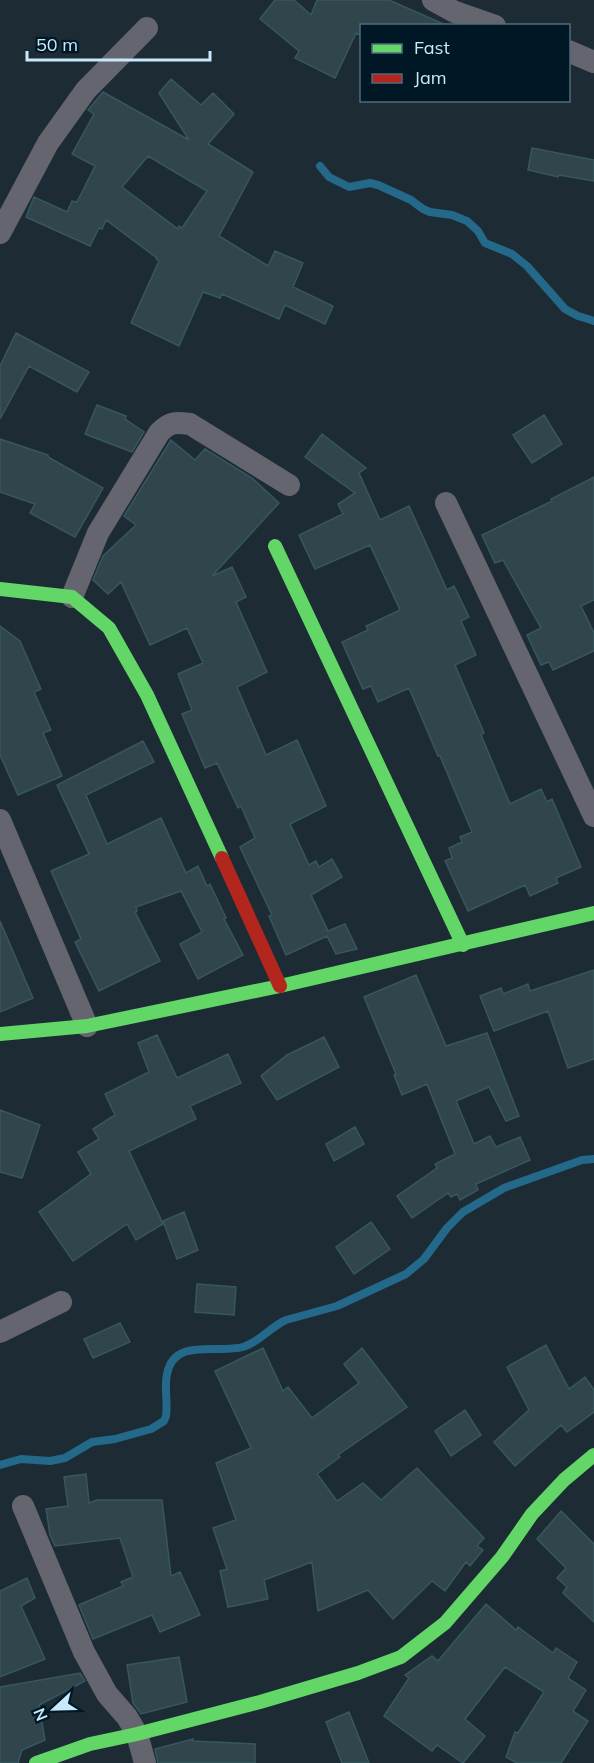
<svg xmlns="http://www.w3.org/2000/svg" width="594" height="1763" font-family="Mulish,sans-serif">
<style>
.lines{fill:none;stroke-linecap:round;stroke-linejoin:round}
.stream{stroke:#24688a;stroke-width:8}
.building{fill:#31454c;stroke:#375760;stroke-width:1.5;fill-rule:evenodd}
.street{stroke:#656570;stroke-width:22}
.fast{stroke:#63d668;stroke-width:14}
.jam{stroke:#b3261e;stroke-width:14}
</style>
<rect width="100%" height="100%" fill="#1d2c34"/>
<g class="lines">
<!-- stream -->
<path class="stream" d="M320 166 329 177 349 187 370 183 378 185 411 200 423 209 430 212 452 215 467 221 478 231 485 243 512 254 527 266 565 309 578 316 594 321
M0 1465 21 1459 50 1461 65 1458 92 1442 115 1439 151 1429 164 1421 166 1416C168 1402 164 1388 167 1374 174 1337 217 1354 243 1347 260 1342 270 1327 286 1320L337 1306 406 1274 424 1259 447 1228 463 1212 504 1188 582 1160 594 1159"/>
</g>
<!-- building -->
<path class="building" d="M275 0H294L311 15 317 0H389L448 26H362V36L356 33 335 78 295 58 299 51 260 19Z
M171 79 201 105 213 93 234 114 208 144 253 172 219 236 268 266 275 251 303 263 293 287 333 306 325 324 285 305 279 319 222 294 220 298 203 292 179 346 131 323 159 261 156 259 157 258 106 220 102 229 99 228 90 246 26 217 34 197 67 212 72 201 77 202 95 166 72 154 94 114 88 110 103 92 189 140 159 93ZM148 156 207 191 182 228 179 226 178 229 122 187Z
M532 148 594 160V181L559 175 558 177 528 170Z
M16 333 89 372 77 392 29 366 0 419V366Z
M97 405 126 416 125 419 144 432 132 452 85 434Z
M544 415 562 444 532 463 513 435Z
M322 434 366 468 359 473 380 520 409 506 447 590 454 586 469 617 461 621 476 655 455 665 484 733 481 735 510 804 541 789 547 802 552 799 581 867 556 878 558 883 530 896 525 885 468 911 445 861 452 858 449 848 462 842 460 837 472 832 440 756H438L409 688 378 702 371 686 363 689 342 642 368 630 366 626 400 610 370 545 315 569 299 535 343 514 338 504 355 493 305 457Z
M0 439 48 455V457L103 488 75 537 30 513 35 504 0 492Z
M171 440 195 460 205 449 252 478 279 503 212 576 232 567 246 597 236 602 267 672 237 687 266 755 297 740 326 806 290 824 309 865 316 861 319 867 332 859 342 877 311 895 328 931 345 924 357 949 336 954 327 936 286 955 269 916 272 915 240 847 255 838 241 806 238 808 217 763 205 768 182 714 192 710 178 674 203 663 187 628 150 645 121 582 108 594 93 580 103 556 136 525 124 516Z
M594 477V600L581 606 594 633V651L553 670 549 662 541 665 527 635 541 628 503 560 495 563 482 535 552 501 551 499Z
M0 626 20 641 41 689 34 692 51 730 43 733 62 776 18 795 0 755Z
M143 741 154 762 86 795 107 844 161 818 186 873 198 866 207 886 210 884 226 918 224 919 243 955 198 979 180 944 202 932 181 891 136 907 137 911 135 912 160 961 99 991 75 942 81 939 51 871 89 854 57 785Z
M0 921 33 998 0 1012Z
M594 970V1059L568 1068 548 1011 494 1031 480 996 501 988 503 994 528 984 530 991Z
M416 975 446 1046 487 1033 519 1116 506 1121 489 1087 456 1101 474 1144 490 1136 496 1147 520 1137 530 1160 476 1184 478 1190 460 1200 457 1194 451 1197 448 1193 412 1218 397 1196 437 1168 435 1164 455 1154 427 1084 402 1095 394 1075 396 1074 364 997Z
M157 1035 177 1078 228 1054 241 1083 190 1106 196 1119 129 1151 163 1224 136 1240 127 1224 73 1261 39 1212 91 1174 78 1152 99 1139 93 1129 115 1115 105 1094 149 1072 138 1043Z
M324 1037 339 1067 277 1100 261 1076 287 1055Z
M0 1110 40 1125 22 1178 0 1172Z
M355 1127 364 1144 334 1161 326 1144Z
M184 1212 198 1250 177 1259 163 1221Z
M371 1222 390 1249 354 1274 336 1247Z
M197 1284 236 1287 234 1315 195 1312Z
M120 1323 130 1342 93 1358 84 1339Z
M546 1345 569 1389 585 1377 594 1390V1412L567 1432 561 1425 515 1466 494 1442 529 1410 507 1367Z
M263 1348 283 1391 288 1387 312 1418 359 1383 344 1364 362 1348 407 1407 338 1455 340 1457 317 1474 337 1501 363 1483 381 1500 417 1468 484 1538 477 1546 483 1550 470 1566 466 1562 445 1591 432 1581 393 1619 368 1590 318 1611 312 1562 264 1580 268 1599 228 1607 220 1571 227 1569 213 1528 236 1520 216 1463 251 1448 215 1371Z
M465 1410 481 1435 451 1456 435 1431Z
M86 1474 89 1503 97 1500H162L171 1576 180 1572 200 1615 160 1632 152 1615 93 1639 79 1605 123 1586 121 1582 133 1577 120 1538 55 1546 50 1535 46 1509 68 1506 64 1477Z
M561 1511 594 1544V1622L563 1593 567 1587 557 1578 566 1568 537 1539Z
M27 1578 35 1598 21 1606 45 1659 0 1677V1591Z
M486 1604 516 1630 518 1627 553 1653 556 1648 577 1662 568 1678 586 1690 573 1711 588 1721 561 1763H517L506 1757 515 1732 518 1733 544 1692 505 1667 465 1719 485 1736 463 1763 437 1745 432 1751 384 1716 409 1678 405 1675 432 1656 438 1661Z
M179 1657 187 1702 141 1714 133 1703 127 1665Z
M80 1673 85 1681 39 1705 45 1740 22 1750 18 1763H0V1687Z
M349 1712 369 1763H342L326 1722Z
M193 1739V1741L255 1744V1763H158L155 1749Z"/>
<g class="lines">
<!-- street -->
<path class="street" d="M433 0 455 12 495 26
M568 51 594 62
M0 233 48 143 86 90 147 28
M446 503 594 816
M72 597 98 533 159 433C169 422 175 422 190 424L289 485
M0 820 87 1026
M0 1332 61 1302
M23 1506 84 1652 107 1694 127 1717 137 1734 145 1763"/>
<!-- fast -->
<path class="fast" d="M275 546 463 945
M0 589 72 597 109 628 147 695 222 858
M0 1034 87 1026 280 986 594 913
M36 1763 90 1744 137 1734 260 1702 358 1673 401 1657 445 1623 502 1557 532 1514 564 1480 594 1455"/>
<!-- jam -->
<path class="jam" d="M222 858 280 986"/>
</g>
<!-- legend -->
<rect x="360" y="24" width="210" height="78" fill="#001725" stroke="#506b7b" stroke-width="1.5"/>
<rect x="372" y="44" width="30" height="9" fill="#63d668" stroke="#506b7b" stroke-width="1.5"/>
<text x="414" y="54" font-size="18" fill="#c8e9fd">Fast</text>
<rect x="372" y="74" width="30" height="9" fill="#b3261e" stroke="#506b7b" stroke-width="1.5"/>
<text x="414" y="84" font-size="18" fill="#c8e9fd">Jam</text>
<!-- north arrow -->
<g transform="translate(54 1709) rotate(248)" stroke="#001725" stroke-width="4.5" paint-order="stroke">
<path d="M0-4.5L10 22L0 15L-10 22Z" fill="#c8e9fd"/>
<text y="-9" font-size="16" font-weight="bold" text-anchor="middle" fill="#c8e9fd">N</text>
</g>
<!-- scale -->
<path d="M27 51v9h183v-9" fill="none" stroke="#c8e9fd" stroke-width="3"/>
<text x="36" y="51" font-size="18" fill="#c8e9fd" stroke="#001725" stroke-width="4.5" paint-order="stroke">50 m</text>
</svg>
